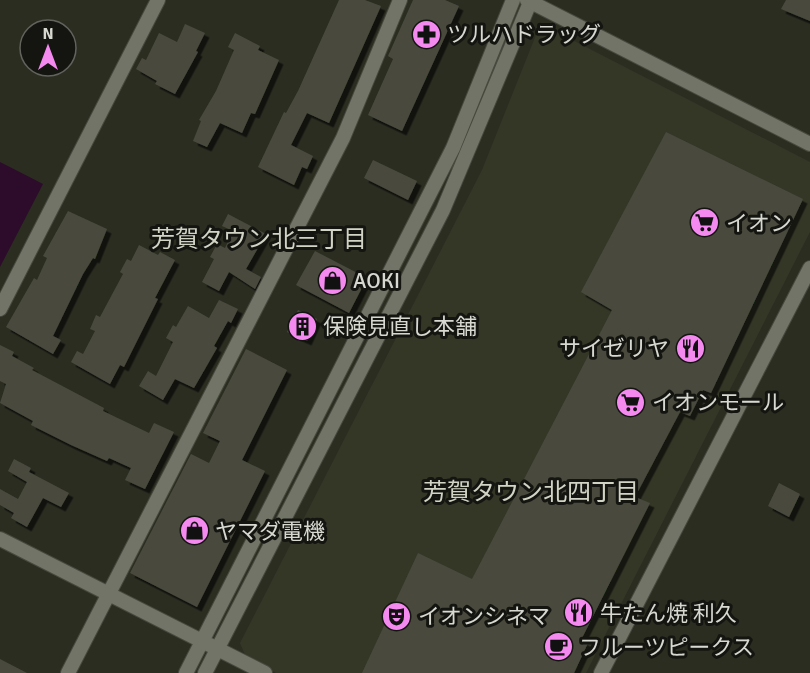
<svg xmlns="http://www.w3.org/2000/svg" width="810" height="673" font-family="Signika,'Noto Sans JP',sans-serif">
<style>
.built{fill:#343726}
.water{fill:#2c0b2b}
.building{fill:#484a3e;filter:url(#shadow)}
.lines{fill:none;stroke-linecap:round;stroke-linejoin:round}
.minor-casing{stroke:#47483e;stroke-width:16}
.minor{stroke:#717466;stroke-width:14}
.labels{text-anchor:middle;stroke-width:6;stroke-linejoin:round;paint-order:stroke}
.poi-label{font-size:22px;fill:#d7d9d1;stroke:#141510;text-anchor:start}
.neighbourhood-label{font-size:24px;fill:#d1d4c5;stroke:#141510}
</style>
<defs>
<filter id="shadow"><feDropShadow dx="4.5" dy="4.5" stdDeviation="0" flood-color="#0009"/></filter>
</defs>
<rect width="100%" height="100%" fill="#2b2d21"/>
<!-- built -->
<path class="built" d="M551 29 810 162V232L586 673H276L246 657 240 643 482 170 536 35Z"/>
<!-- water -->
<path class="water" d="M0 162 43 184 0 267Z"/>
<!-- building -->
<path class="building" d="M339 0H365L381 6 329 123 307 113 291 145 313 156 307 169 302 167 294 185 258 167 284 112 286 113 298 91Z
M413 0H445L459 6 402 131 368 115 393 59 388 56Z
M786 0H810V21L781 9Z
M185 24 205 33 196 51 198 52 175 94 155 84 157 81 136 69 142 58 146 60 159 33 177 42Z
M235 33 260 46 258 50 279 60 255 114 251 113 242 133 220 123 207 147 193 141 201 121 199 120 216 91 234 50 228 47Z
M666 132 803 199 711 393 703 390 690 416 680 412 635 497 650 503 581 640 588 643 574 673H362L418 553 472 579 612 310 581 292Z
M373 160 417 181 408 200 364 178Z
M68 211 107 229 95 259 93 258 83 274 53 336 61 340 53 354 6 327 34 278 37 280 47 258 43 256Z
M228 214 266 234 246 269 261 277 255 289 229 272 219 291 202 282 214 259 210 257 217 244 225 248 233 231 222 226Z
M139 245 158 255 160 252 175 260 155 298 158 299 124 367 120 365 110 384 71 362 77 351 83 354 95 331 90 329 96 315 100 317 123 274 120 272 127 259 131 261Z
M315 251 367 278 349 313 296 285Z
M219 300 238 309 231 323 228 321 214 346 217 348 194 388 175 379 163 400 139 386 148 371 156 376 173 342 166 338 173 325 176 327 188 306 209 318Z
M298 310 317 319 307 341 287 332Z
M0 345 14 352 12 356 34 368 32 370 104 408 103 411 149 433 154 423 174 432 145 489 125 480 131 468 109 458 107 461 71 445 31 425 33 421 0 403 6 384 0 381Z
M246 349 287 370 242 460 265 471 197 607 130 573 191 454 209 463 220 441 203 433Z
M14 459 31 468 29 472 69 493 61 507 43 498 27 527 11 518 14 513 0 505V489L18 499 27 482 8 471Z
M779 483 800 494 789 517 768 506Z
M0 659 27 673H0Z"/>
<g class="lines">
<defs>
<path id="minor" d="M527 0 810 144
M0 309 158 0
M0 539 265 673
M68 673 343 138 400 0
M186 673 453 148 513 0
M205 673 443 210 531 0
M601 673 810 268"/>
</defs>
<!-- minor casing -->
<use href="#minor" class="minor-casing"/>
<!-- minor -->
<use href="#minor" class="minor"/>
</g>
<!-- icons -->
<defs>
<symbol id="pharmacy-disc" viewBox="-11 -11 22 22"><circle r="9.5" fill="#f489ef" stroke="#141510"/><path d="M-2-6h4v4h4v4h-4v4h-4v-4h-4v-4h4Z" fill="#111"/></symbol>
<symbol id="supermarket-disc" viewBox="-11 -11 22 22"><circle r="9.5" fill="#f489ef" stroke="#141510"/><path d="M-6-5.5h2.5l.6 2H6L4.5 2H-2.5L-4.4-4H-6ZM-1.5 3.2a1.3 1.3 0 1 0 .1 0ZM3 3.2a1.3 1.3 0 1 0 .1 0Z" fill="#111"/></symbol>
<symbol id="shop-disc" viewBox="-11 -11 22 22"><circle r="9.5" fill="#f489ef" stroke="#141510"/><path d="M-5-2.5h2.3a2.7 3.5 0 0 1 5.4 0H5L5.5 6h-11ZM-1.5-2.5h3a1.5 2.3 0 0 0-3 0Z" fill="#111"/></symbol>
<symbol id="building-disc" viewBox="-11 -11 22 22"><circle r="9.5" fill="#f489ef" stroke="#141510"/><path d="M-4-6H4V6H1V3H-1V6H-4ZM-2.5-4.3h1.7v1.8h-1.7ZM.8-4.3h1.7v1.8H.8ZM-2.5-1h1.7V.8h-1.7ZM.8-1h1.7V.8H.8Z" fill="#111"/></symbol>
<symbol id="restaurant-disc" viewBox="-11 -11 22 22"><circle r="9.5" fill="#f489ef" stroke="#141510"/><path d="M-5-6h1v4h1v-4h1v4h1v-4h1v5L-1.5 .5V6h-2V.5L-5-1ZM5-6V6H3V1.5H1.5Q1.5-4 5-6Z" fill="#111"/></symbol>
<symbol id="theatre-disc" viewBox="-11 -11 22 22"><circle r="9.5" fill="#f489ef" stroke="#141510"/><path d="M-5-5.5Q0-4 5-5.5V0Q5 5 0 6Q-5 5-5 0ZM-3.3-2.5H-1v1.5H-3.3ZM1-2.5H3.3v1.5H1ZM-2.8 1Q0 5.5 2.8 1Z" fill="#111"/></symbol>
<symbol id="cafe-disc" viewBox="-11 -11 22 22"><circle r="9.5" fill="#f489ef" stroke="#141510"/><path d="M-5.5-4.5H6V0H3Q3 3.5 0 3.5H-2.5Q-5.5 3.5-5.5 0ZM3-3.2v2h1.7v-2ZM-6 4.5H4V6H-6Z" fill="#111"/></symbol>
</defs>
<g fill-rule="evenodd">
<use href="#pharmacy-disc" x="410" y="18" width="33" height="33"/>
<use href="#supermarket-disc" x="688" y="206" width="33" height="33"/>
<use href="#shop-disc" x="316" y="264" width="33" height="33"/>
<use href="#building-disc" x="286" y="310" width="33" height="33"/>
<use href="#restaurant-disc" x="674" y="332" width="33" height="33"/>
<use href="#supermarket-disc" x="614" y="386" width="33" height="33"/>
<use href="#shop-disc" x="178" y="514" width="33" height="33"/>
<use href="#restaurant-disc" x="562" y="596" width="33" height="33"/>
<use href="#theatre-disc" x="380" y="600" width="33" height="33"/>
<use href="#cafe-disc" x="542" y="630" width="33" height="33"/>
</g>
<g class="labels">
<!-- poi labels -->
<g class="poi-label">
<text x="447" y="42">ツルハドラッグ</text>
<text x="726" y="231">イオン</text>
<text x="353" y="288">AOKI</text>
<text x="323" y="334">保険見直し本舗</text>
<text x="669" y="356" text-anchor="end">サイゼリヤ</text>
<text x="652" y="410">イオンモール</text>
<text x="215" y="539">ヤマダ電機</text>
<text x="600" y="621">牛たん焼 利久</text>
<text x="418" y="624">イオンシネマ</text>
<text x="579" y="655">フルーツピークス</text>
</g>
<!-- neighbourhood labels -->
<g class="neighbourhood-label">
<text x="259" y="247">芳賀タウン北三丁目</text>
<text x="531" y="500">芳賀タウン北四丁目</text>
</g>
</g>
<!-- north arrow -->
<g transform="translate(48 48)"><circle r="28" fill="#141510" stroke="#62635d" stroke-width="1.5"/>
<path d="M0-4.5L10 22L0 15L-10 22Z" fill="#f489ef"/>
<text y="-9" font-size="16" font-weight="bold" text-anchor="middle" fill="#d7d9d1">N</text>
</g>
</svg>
